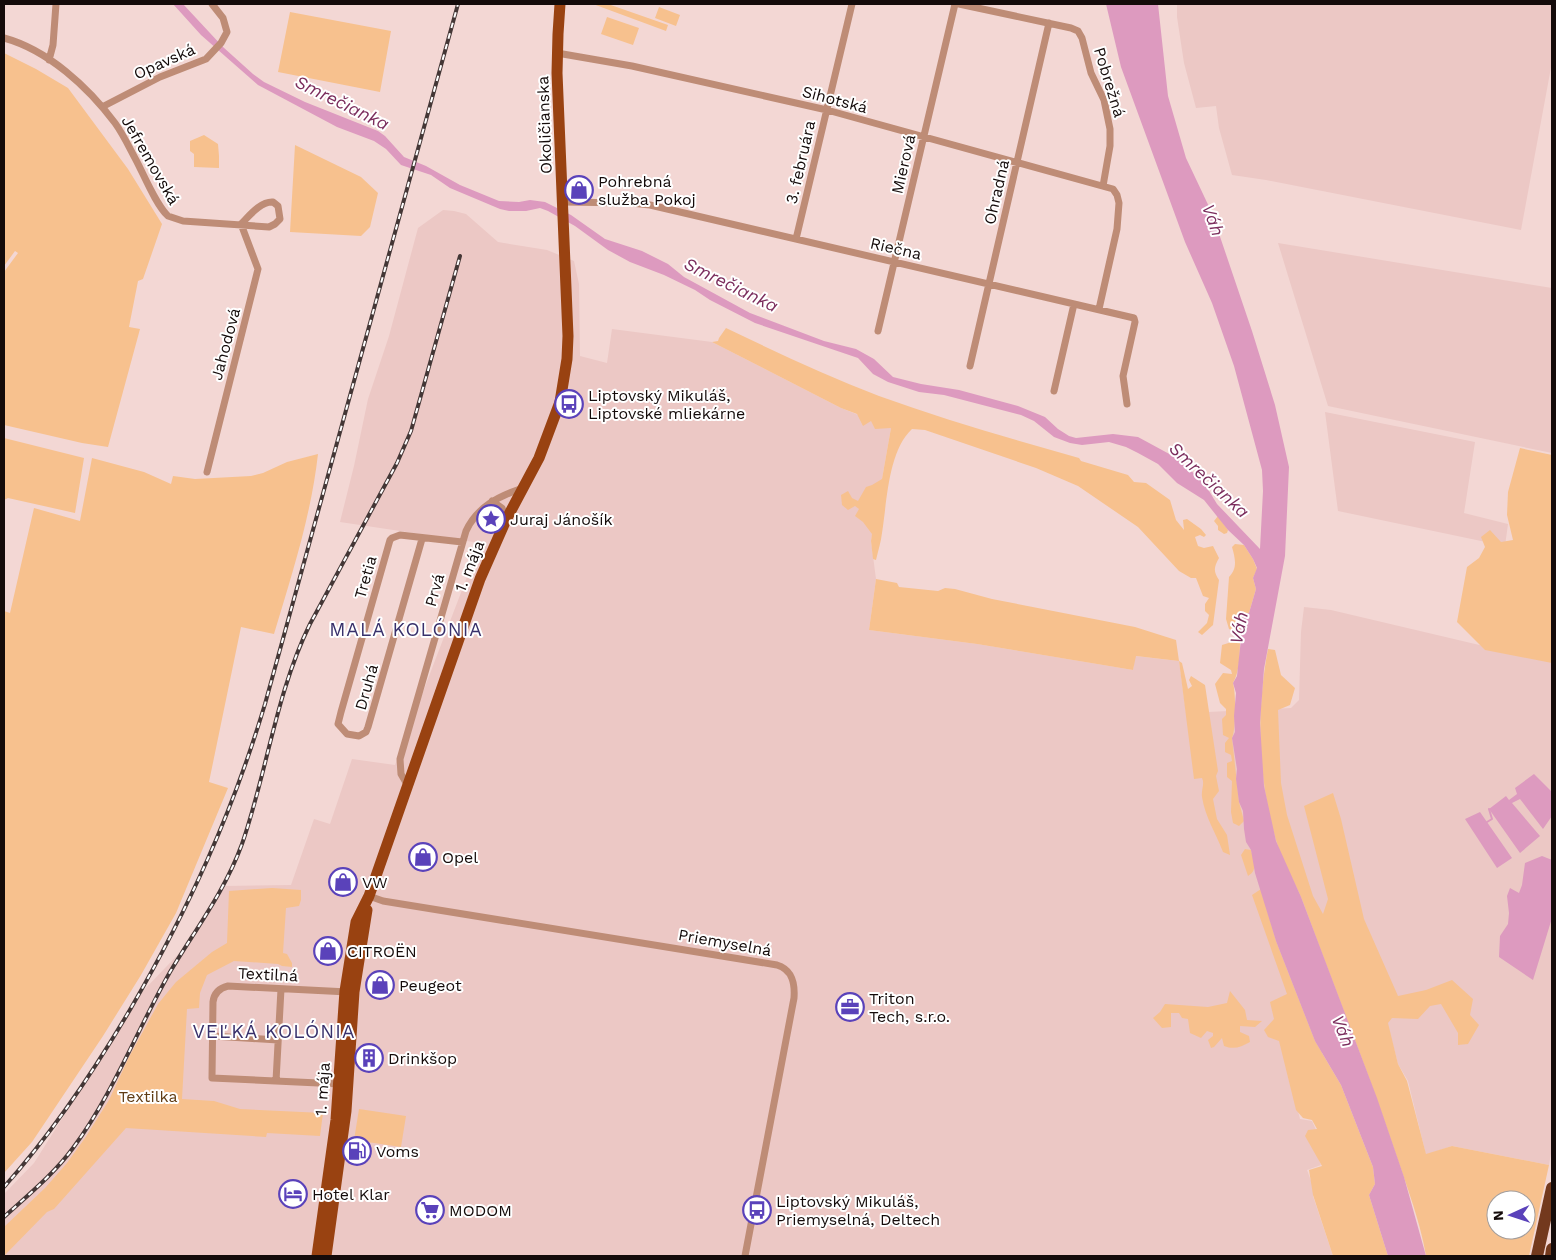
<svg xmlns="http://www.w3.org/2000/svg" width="1556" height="1260" font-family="'Work Sans',sans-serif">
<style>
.built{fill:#ecc8c5}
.green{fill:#f7c18e;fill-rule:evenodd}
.water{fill:#dd9abf}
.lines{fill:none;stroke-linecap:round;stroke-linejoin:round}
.stream{stroke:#dd9abf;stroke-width:2}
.minor{stroke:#be8c76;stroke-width:7}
.primary{stroke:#994211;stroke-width:11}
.motorway{stroke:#73391d;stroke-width:12}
.rail-casing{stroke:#443736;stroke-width:4}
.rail{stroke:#fff;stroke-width:2;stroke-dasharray:5.5;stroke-linecap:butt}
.labels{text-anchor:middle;stroke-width:4;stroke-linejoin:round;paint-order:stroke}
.street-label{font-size:16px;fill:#140b0a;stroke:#fff}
.poi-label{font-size:16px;fill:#140b0a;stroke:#fff;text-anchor:start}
.park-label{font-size:16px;fill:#603c14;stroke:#fff}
.water-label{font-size:18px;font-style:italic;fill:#7b2d5d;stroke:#fff}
.quarter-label{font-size:19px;letter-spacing:1px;fill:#38306b;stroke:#fff}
</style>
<rect width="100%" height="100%" fill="#f3d7d4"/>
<!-- built -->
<path class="built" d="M1177 4H1552V62L1521 230 1266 180 1232 175 1219 128 1216 106 1196 108 1184 63 1177 17Z
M443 210 454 211 466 214 498 242 547 250 574 261 579 284 580 356 607 363 612 329 712 342 841 408 891 428 871 541 876 579 869 630 977 644 1133 670 1135 656 1179 661 1186 713 1291 708 1299 700 1301 632 1304 607 1331 610 1552 662V1147L1549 1165 1452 1146 1426 1155 1408 1081 1398 1064 1387 1023 1287 1069 1300 1119 1312 1121 1317 1132 1310 1135 1321 1165 1307 1170 1316 1194 1313 1196 1333 1256H4V1194L34 1163 142 992 190 942 225 886 291 885 314 819 330 824 352 759 395 765 480 543 340 522 354 466 368 399 389 336 418 228Z
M1278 243 1552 288V453L1328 406Z
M1325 412 1475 442 1464 513 1508 524 1505 546 1338 511Z"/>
<!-- green -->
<path class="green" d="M593 4H608L668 25 666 31Z
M659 7 680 15 676 26 655 18Z
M290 12 391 31 380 92 278 72Z
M607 17 639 28 633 45 601 34Z
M4 53 36 69 68 88 128 169 162 224 143 279 138 281 129 327 140 329 108 447 82 443 4 425V272L18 253 15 251 4 266Z
M204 135 218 144 219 156V168L194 167V154L190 151V141Z
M295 145 361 177 378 193 370 227 361 236 290 232Z
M726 328C776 352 827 376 879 396 945 420 1012 439 1079 458L1081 461 1128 475 1134 482 1146 483 1170 500 1176 520 1184 530 1183 520 1187 519 1201 529 1206 535 1204 537 1200 535 1195 537 1198 546 1204 548 1213 546 1219 558C1214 567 1213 571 1219 580L1213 625 1202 635 1198 632 1207 623 1209 615 1205 611V604L1209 598 1203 596 1196 578H1191L1179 571 1138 527 1078 486 1036 468 925 430 912 429C888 451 887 502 882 533 881 542 878 551 876 560L873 559 871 541 872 534 863 522 855 516 859 509 855 506 848 510 842 505 841 495 848 491 852 498 858 501 866 487 872 485 882 479 891 428 875 429 871 421 863 426 857 414 841 408 712 342 718 341 719 338Z
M4 438 84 458 75 513 8 498 4 500Z
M1520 448 1552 455V663L1485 650 1457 622 1467 567 1479 558 1485 547 1481 537 1490 530 1501 542 1513 540 1507 515 1508 492Z
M318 454C311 516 292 574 274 634L241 627 209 782 228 788 176 913 141 975 103 1036 32 1142 4 1173V611L10 613 34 508 80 521 92 458 144 472 171 484 173 476 195 479 251 476 263 473 287 462Z
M1218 516 1228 530 1227 533 1224 534 1218 530V526L1214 521Z
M1235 544 1244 545 1253 559 1257 569 1253 578 1256 589 1249 613 1243 614C1237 636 1244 664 1233 683 1236 693 1236 730 1232 738L1239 802 1244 821 1239 826 1233 823 1231 812 1232 781 1227 777V763L1232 761 1231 755 1225 752V743L1229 738 1223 735 1222 719 1226 715V709L1220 703 1215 684 1223 673 1232 674 1231 670 1220 663 1222 645 1235 641V632L1229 629 1226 619 1229 577C1238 568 1235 558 1232 547Z
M876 579 897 583 899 587 938 591 945 588 955 589 992 599 1135 627 1176 640 1179 661 1182 663 1188 689 1192 686 1189 680 1191 676 1205 685 1218 771 1216 776 1219 791 1213 799 1217 819 1227 835 1230 855 1223 852C1216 833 1205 817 1202 797 1201 790 1205 784 1202 778L1194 779 1179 661 1136 656 1133 670 977 644 869 630Z
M1268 649 1275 650 1281 675 1295 688 1290 705 1278 710 1281 783 1287 815 1313 896 1323 914 1328 899 1304 806 1333 793 1341 819 1364 919 1398 996 1426 990 1452 980 1473 999 1470 1015 1479 1025 1468 1044 1458 1045V1033L1441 1004 1430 1006 1418 1019 1392 1018 1388 1023 1398 1064 1407 1081 1426 1154 1452 1146 1549 1165 1529 1256H1426C1420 1219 1403 1176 1391 1140 1365 1063 1334 987 1306 910 1298 886 1283 864 1276 840 1258 779 1256 712 1268 649ZM1496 1200H1526V1230H1496Z
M1245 849 1251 850C1253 859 1259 870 1248 876L1241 855Z
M272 888 301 890V900L299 906 286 908 283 953 287 954 292 963V967L282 966 278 964 234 961 207 975 200 993 199 1008 187 1009 182 1099 214 1101 240 1109 323 1113 320 1136 267 1133 266 1137 126 1128 54 1209 47 1212 4 1256V1227L45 1188 67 1163 85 1138 109 1100 129 1057 158 1004 176 982 212 952 227 943 229 891Z
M1261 889 1276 941 1315 1041 1341 1085 1373 1167 1375 1184 1369 1195 1388 1256H1333L1313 1195 1309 1170 1322 1166 1305 1136 1308 1130 1317 1129 1312 1120 1303 1118 1296 1110 1279 1041 1268 1037 1264 1030 1274 1019 1270 1002 1287 994 1252 895Z
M1230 991 1245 1010 1247 1020 1262 1021 1255 1027 1240 1026V1032L1249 1036 1250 1042C1241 1047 1234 1050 1224 1046L1222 1038 1214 1047 1211 1048 1208 1040 1213 1036V1033L1207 1031 1201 1038 1190 1033 1188 1019 1182 1018 1179 1013H1171V1027L1162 1028 1153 1018 1160 1012 1165 1004 1208 1007 1227 1003Z
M359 1109 406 1116 401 1147 354 1140Z"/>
<!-- water -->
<path class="water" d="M173 4H183L223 47 253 74 264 82 305 102 378 131 385 136 404 157 426 166 460 185 499 201 519 202 530 200 545 202 571 215 605 239 642 251 668 264 684 277 750 313 824 341 856 349 874 359 893 377 921 384 959 390 1018 406 1045 417 1058 429 1069 436 1076 438 1113 434 1138 437 1173 456 1196 475 1203 481 1217 504 1260 549 1263 491 1262 470 1234 366 1212 303 1185 242 1121 67 1106 4H1158L1168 96 1186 158 1212 213 1252 331 1275 405 1289 467 1285 556 1264 669 1260 723 1264 786 1276 841 1301 897 1377 1098 1404 1177 1426 1256H1388L1369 1195 1375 1184 1373 1167 1341 1085 1315 1041 1276 941 1255 873 1251 850 1246 842 1244 829 1243 811 1239 802 1236 779 1237 769 1232 738 1235 732 1234 716 1236 693 1233 683 1237 676 1241 639 1240 626 1243 614 1249 613 1256 589 1253 578 1257 568 1253 559 1244 545 1228 530 1204 500 1177 483 1158 464 1138 453 1126 447 1109 442 1082 445 1070 443 1054 437 1034 421 1021 415 944 395 919 392 888 382 873 374 858 358 755 323 710 300 695 290 664 275 630 262 608 250 575 226 548 211 540 208 526 211H509L500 209 450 188 431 175 401 165 386 149 374 141 337 127 258 85 201 35Z
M1534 774 1552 792V816L1543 829 1520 799 1512 803 1540 836 1520 853 1489 809 1506 796 1509 800 1517 794 1515 788Z
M1480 812 1512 858 1497 868 1465 819Z
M1542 856 1552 860V918L1533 980 1499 957 1500 936 1508 924 1509 913 1507 896 1510 888 1519 893 1522 885 1525 863Z"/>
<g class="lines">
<!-- stream -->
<path class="stream" d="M1487 822 1492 819 1489 809"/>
<!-- minor -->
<path class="minor" d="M959 4 1071 28 1078 31 1082 38 1091 73 1104 100 1110 129V146L1103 186
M4 38C48 50 88 87 115 123 123 134 129 147 136 160 144 175 156 205 168 216L183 221 269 227 275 224 280 219 278 206 273 202C261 201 249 216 241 224
M557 53 632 66 827 110 1113 189 1117 195 1119 203 1117 229 1099 309
M49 60 53 45 56 4
M102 107 160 77 206 59 221 43 227 32 223 18 212 4
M563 202 631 203 650 205 1134 318 1135 322 1123 376 1127 404
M796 239 852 4
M878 331 955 4
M970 366 1049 23
M1054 391 1074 304
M207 472 258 269 241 224
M492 501 502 508 506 519
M422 539 368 727 366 732 359 736 347 734 338 724 341 712 390 540 392 538 400 535 462 542
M408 786 401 774 400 759 466 531C477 507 499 496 523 488
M369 896 383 901 777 965C793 970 795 984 794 998L745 1256
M213 1036 278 1040
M276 1081 281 989
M340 1084 212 1078 213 1002C214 993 220 988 228 986L348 992"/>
<!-- primary -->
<path class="primary" d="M317 1256 336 1120 345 991 356 922 369 896 480 579 506 520 539 458 560 402 567 359 568 336 557 73 558 34 560 4
M326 1256 346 1111 354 992 367 910"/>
<!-- motorway -->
<path class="motorway" d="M1537 1256 1552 1188
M1551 1256 1552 1249"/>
<defs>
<path id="rail" d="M4 1187C53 1132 94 1071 131 1008 189 908 232 814 265 704L458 4
M4 1217C28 1195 54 1174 73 1148 113 1094 137 1030 170 972 195 930 225 891 242 844 267 772 276 693 310 624L397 463 411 431 460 256"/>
</defs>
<!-- rail casing -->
<use href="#rail" class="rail-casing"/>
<!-- rail -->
<use href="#rail" class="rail"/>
</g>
<!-- icons -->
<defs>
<symbol id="shop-ring" viewBox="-11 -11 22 22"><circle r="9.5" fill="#fff" stroke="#5a42ba" stroke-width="1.5"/><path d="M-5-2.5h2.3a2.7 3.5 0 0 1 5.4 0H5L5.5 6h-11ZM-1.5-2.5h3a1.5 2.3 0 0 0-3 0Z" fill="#5a42ba"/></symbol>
<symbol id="bus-ring" viewBox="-11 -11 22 22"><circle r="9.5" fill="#fff" stroke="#5a42ba" stroke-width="1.5"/><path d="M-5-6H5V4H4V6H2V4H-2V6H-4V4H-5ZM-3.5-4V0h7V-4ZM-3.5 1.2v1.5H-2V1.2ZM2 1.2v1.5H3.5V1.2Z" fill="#5a42ba"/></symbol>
<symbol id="sight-ring" viewBox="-11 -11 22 22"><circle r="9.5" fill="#fff" stroke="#5a42ba" stroke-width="1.5"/><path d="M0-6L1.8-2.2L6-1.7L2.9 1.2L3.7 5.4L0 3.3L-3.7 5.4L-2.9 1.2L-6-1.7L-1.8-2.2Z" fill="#5a42ba"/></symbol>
<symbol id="office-ring" viewBox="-11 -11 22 22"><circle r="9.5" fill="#fff" stroke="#5a42ba" stroke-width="1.5"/><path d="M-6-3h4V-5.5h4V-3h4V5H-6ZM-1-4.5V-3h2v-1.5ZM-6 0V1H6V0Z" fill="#5a42ba"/></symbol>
<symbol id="building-ring" viewBox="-11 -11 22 22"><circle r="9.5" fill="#fff" stroke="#5a42ba" stroke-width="1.5"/><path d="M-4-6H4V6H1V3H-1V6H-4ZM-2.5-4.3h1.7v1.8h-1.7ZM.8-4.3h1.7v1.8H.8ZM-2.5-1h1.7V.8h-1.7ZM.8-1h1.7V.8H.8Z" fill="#5a42ba"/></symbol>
<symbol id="fuel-ring" viewBox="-11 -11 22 22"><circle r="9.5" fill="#fff" stroke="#5a42ba" stroke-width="1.5"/><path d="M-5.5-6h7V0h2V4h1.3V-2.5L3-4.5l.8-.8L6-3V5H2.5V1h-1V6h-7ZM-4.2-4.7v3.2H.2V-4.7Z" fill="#5a42ba"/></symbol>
<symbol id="hotel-ring" viewBox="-11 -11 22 22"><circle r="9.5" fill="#fff" stroke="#5a42ba" stroke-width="1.5"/><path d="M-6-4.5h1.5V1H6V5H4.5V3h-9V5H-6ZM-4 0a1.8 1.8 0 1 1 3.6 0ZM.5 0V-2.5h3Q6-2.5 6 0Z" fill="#5a42ba"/></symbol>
<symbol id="supermarket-ring" viewBox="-11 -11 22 22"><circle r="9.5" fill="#fff" stroke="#5a42ba" stroke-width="1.5"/><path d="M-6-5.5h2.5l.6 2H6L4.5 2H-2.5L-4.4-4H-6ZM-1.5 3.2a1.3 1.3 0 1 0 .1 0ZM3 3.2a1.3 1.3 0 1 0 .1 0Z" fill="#5a42ba"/></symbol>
</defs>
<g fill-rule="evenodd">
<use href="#shop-ring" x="563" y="174" width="32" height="32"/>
<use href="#bus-ring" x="553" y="388" width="32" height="32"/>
<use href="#sight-ring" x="475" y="503" width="32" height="32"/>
<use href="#shop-ring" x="407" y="841" width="32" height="32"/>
<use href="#shop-ring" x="327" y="866" width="32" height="32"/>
<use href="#shop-ring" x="312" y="935" width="32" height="32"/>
<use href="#shop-ring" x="364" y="969" width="32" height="32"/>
<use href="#office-ring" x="834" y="991" width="32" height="32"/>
<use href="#building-ring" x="353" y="1042" width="32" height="32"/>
<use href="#fuel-ring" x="341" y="1135" width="32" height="32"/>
<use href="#hotel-ring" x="277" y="1178" width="32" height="32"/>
<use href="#supermarket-ring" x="414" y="1194" width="32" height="32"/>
<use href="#bus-ring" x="741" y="1194" width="32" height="32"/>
</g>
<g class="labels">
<!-- street labels -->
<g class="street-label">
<text transform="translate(164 61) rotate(-24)" y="6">Opavská</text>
<text transform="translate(1110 82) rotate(73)" y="6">Pobrežná</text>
<text transform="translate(835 99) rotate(15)" y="6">Sihotská</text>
<text transform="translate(544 125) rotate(-92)" y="6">Okoličianska</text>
<text transform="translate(151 160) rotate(60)" y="6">Jefremovská</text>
<text transform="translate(800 162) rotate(-77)" y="6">3. februára</text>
<text transform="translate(903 164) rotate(-77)" y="6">Mierová</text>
<text transform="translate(996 192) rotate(-77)" y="6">Ohradná</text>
<text transform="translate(896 248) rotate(13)" y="6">Riečna</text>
<text transform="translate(225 344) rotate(-75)" y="6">Jahodová</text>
<text transform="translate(469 566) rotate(-68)" y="6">1. mája</text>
<text transform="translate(365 577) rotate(-74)" y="6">Tretia</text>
<text transform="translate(434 590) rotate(-74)" y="6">Prvá</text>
<text transform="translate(366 687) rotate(-74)" y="6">Druhá</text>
<text transform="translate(725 942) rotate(10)" y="6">Priemyselná</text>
<text transform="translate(268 974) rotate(3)" y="6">Textilná</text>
<text transform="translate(322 1089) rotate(-86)" y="6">1. mája</text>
</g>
<!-- poi labels -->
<g class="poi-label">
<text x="598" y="187">Pohrebná<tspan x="598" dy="18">služba Pokoj</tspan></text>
<text x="588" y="401">Liptovský Mikuláš,<tspan x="588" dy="18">Liptovské mliekárne</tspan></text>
<text x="510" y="525">Juraj Jánošík</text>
<text x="442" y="863">Opel</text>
<text x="362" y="888">VW</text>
<text x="347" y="957">CITROËN</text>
<text x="399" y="991">Peugeot</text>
<text x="869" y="1004">Triton<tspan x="869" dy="18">Tech, s.r.o.</tspan></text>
<text x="388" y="1064">Drinkšop</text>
<text x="376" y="1157">Voms</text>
<text x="312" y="1200">Hotel Klar</text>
<text x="776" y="1207">Liptovský Mikuláš,<tspan x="776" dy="18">Priemyselná, Deltech</tspan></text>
<text x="449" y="1216">MODOM</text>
</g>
<!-- park labels -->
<g class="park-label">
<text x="148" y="1102">Textilka</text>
</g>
<!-- water labels -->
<g class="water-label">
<text transform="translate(342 103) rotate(26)" y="6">Smrečianka</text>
<text transform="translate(1213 220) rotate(70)" y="6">Váh</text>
<text transform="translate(731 285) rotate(26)" y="6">Smrečianka</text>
<text transform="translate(1209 480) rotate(43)" y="6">Smrečianka</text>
<text transform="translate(1239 628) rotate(-79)" y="6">Váh</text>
<text transform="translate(1343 1031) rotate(68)" y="6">Váh</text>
</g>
<!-- quarter labels -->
<g class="quarter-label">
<text x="406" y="636">MALÁ KOLÓNIA</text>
<text x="274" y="1038">VEĽKÁ KOLÓNIA</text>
</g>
</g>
<!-- border -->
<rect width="1556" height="1260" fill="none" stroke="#140b0a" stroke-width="10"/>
<!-- north arrow -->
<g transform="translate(1511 1215) rotate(267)"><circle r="24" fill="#ffffff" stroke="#a19d9d"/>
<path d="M0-4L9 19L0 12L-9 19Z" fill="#5a42ba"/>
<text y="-8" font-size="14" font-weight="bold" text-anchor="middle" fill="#140b0a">N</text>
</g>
</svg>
